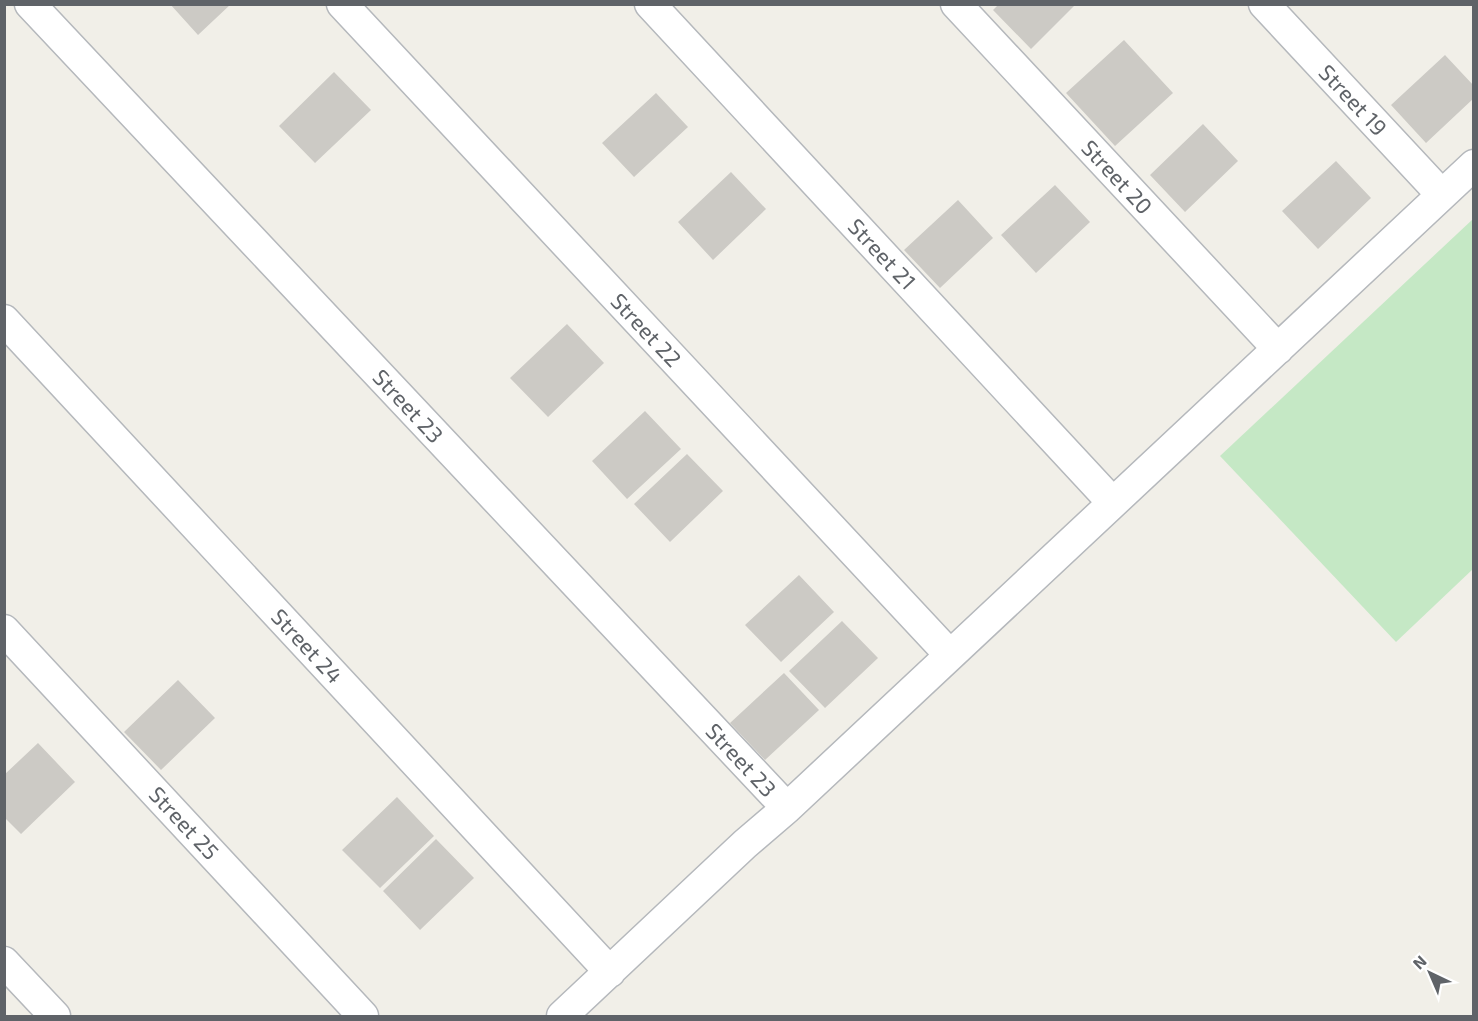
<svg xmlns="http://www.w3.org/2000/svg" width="1478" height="1021" font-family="'Exo 2',sans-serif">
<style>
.green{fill:#c5e8c5}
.building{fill:#cccac5}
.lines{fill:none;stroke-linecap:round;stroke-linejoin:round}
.minor-casing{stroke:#b5b8bc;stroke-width:33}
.minor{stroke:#fff;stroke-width:30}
.labels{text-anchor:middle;stroke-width:5;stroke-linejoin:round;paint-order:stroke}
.street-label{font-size:22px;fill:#5f6368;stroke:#fff}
</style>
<rect width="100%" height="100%" fill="#f1efe8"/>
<!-- green -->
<path class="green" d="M1473 219V569L1396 642 1220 456Z"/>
<!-- building -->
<path class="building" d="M170 4H231L198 35Z
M999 4H1076L1031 49 993 10Z
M1124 40 1173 93 1115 146 1066 93Z
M1445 55 1474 86V98L1426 143 1391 105Z
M334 72 371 110 315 163 279 126Z
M656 93 688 127 634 177 602 143Z
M1203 124 1238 161 1185 212 1150 175Z
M1336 161 1371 198 1318 249 1282 211Z
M731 172 766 209 713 260 678 222Z
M1055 185 1090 222 1036 273 1001 235Z
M958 200 993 238 940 288 904 250Z
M567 324 604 363 548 417 510 378Z
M645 411 681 449 627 499 592 461Z
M687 454 723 491 670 542 634 504Z
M799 575 834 612 781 662 745 625Z
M842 621 878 658 825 708 789 671Z
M784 673 819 710 765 760 730 723Z
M178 680 215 718 161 770 124 732Z
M38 743 75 782 21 834 4 817V775Z
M397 797 434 836 380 888 342 850Z
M436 839 474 878 420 930 383 891Z"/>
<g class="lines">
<defs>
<path id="minor" d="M30 4 787 808
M342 4 950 655
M650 4 1113 503
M956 4 1278 349
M1264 4 1442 195
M4 320 610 972
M4 630 363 1016
M4 962 55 1016
M562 1016 745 844 787 808 1474 165"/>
</defs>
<!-- minor casing -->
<use href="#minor" class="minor-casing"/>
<!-- minor -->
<use href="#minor" class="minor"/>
</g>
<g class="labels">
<!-- street labels -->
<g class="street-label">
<text transform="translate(1353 100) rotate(47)" y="8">Street 19</text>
<text transform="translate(1117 177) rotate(47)" y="8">Street 20</text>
<text transform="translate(882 254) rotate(47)" y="8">Street 21</text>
<text transform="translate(646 330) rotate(47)" y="8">Street 22</text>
<text transform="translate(408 406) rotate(47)" y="8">Street 23</text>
<text transform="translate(307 646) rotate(47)" y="8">Street 24</text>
<text transform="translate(741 760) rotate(47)" y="8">Street 23</text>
<text transform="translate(184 823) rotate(47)" y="8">Street 25</text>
</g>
</g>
<!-- border -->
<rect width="1478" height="1021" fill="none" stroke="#5f6368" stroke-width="12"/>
<!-- north arrow -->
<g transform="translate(1430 973) rotate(316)" stroke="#ffffff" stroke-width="4.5" paint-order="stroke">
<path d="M0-4.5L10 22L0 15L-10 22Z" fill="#5f6368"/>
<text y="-9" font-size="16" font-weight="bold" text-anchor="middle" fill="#5f6368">N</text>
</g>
</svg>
